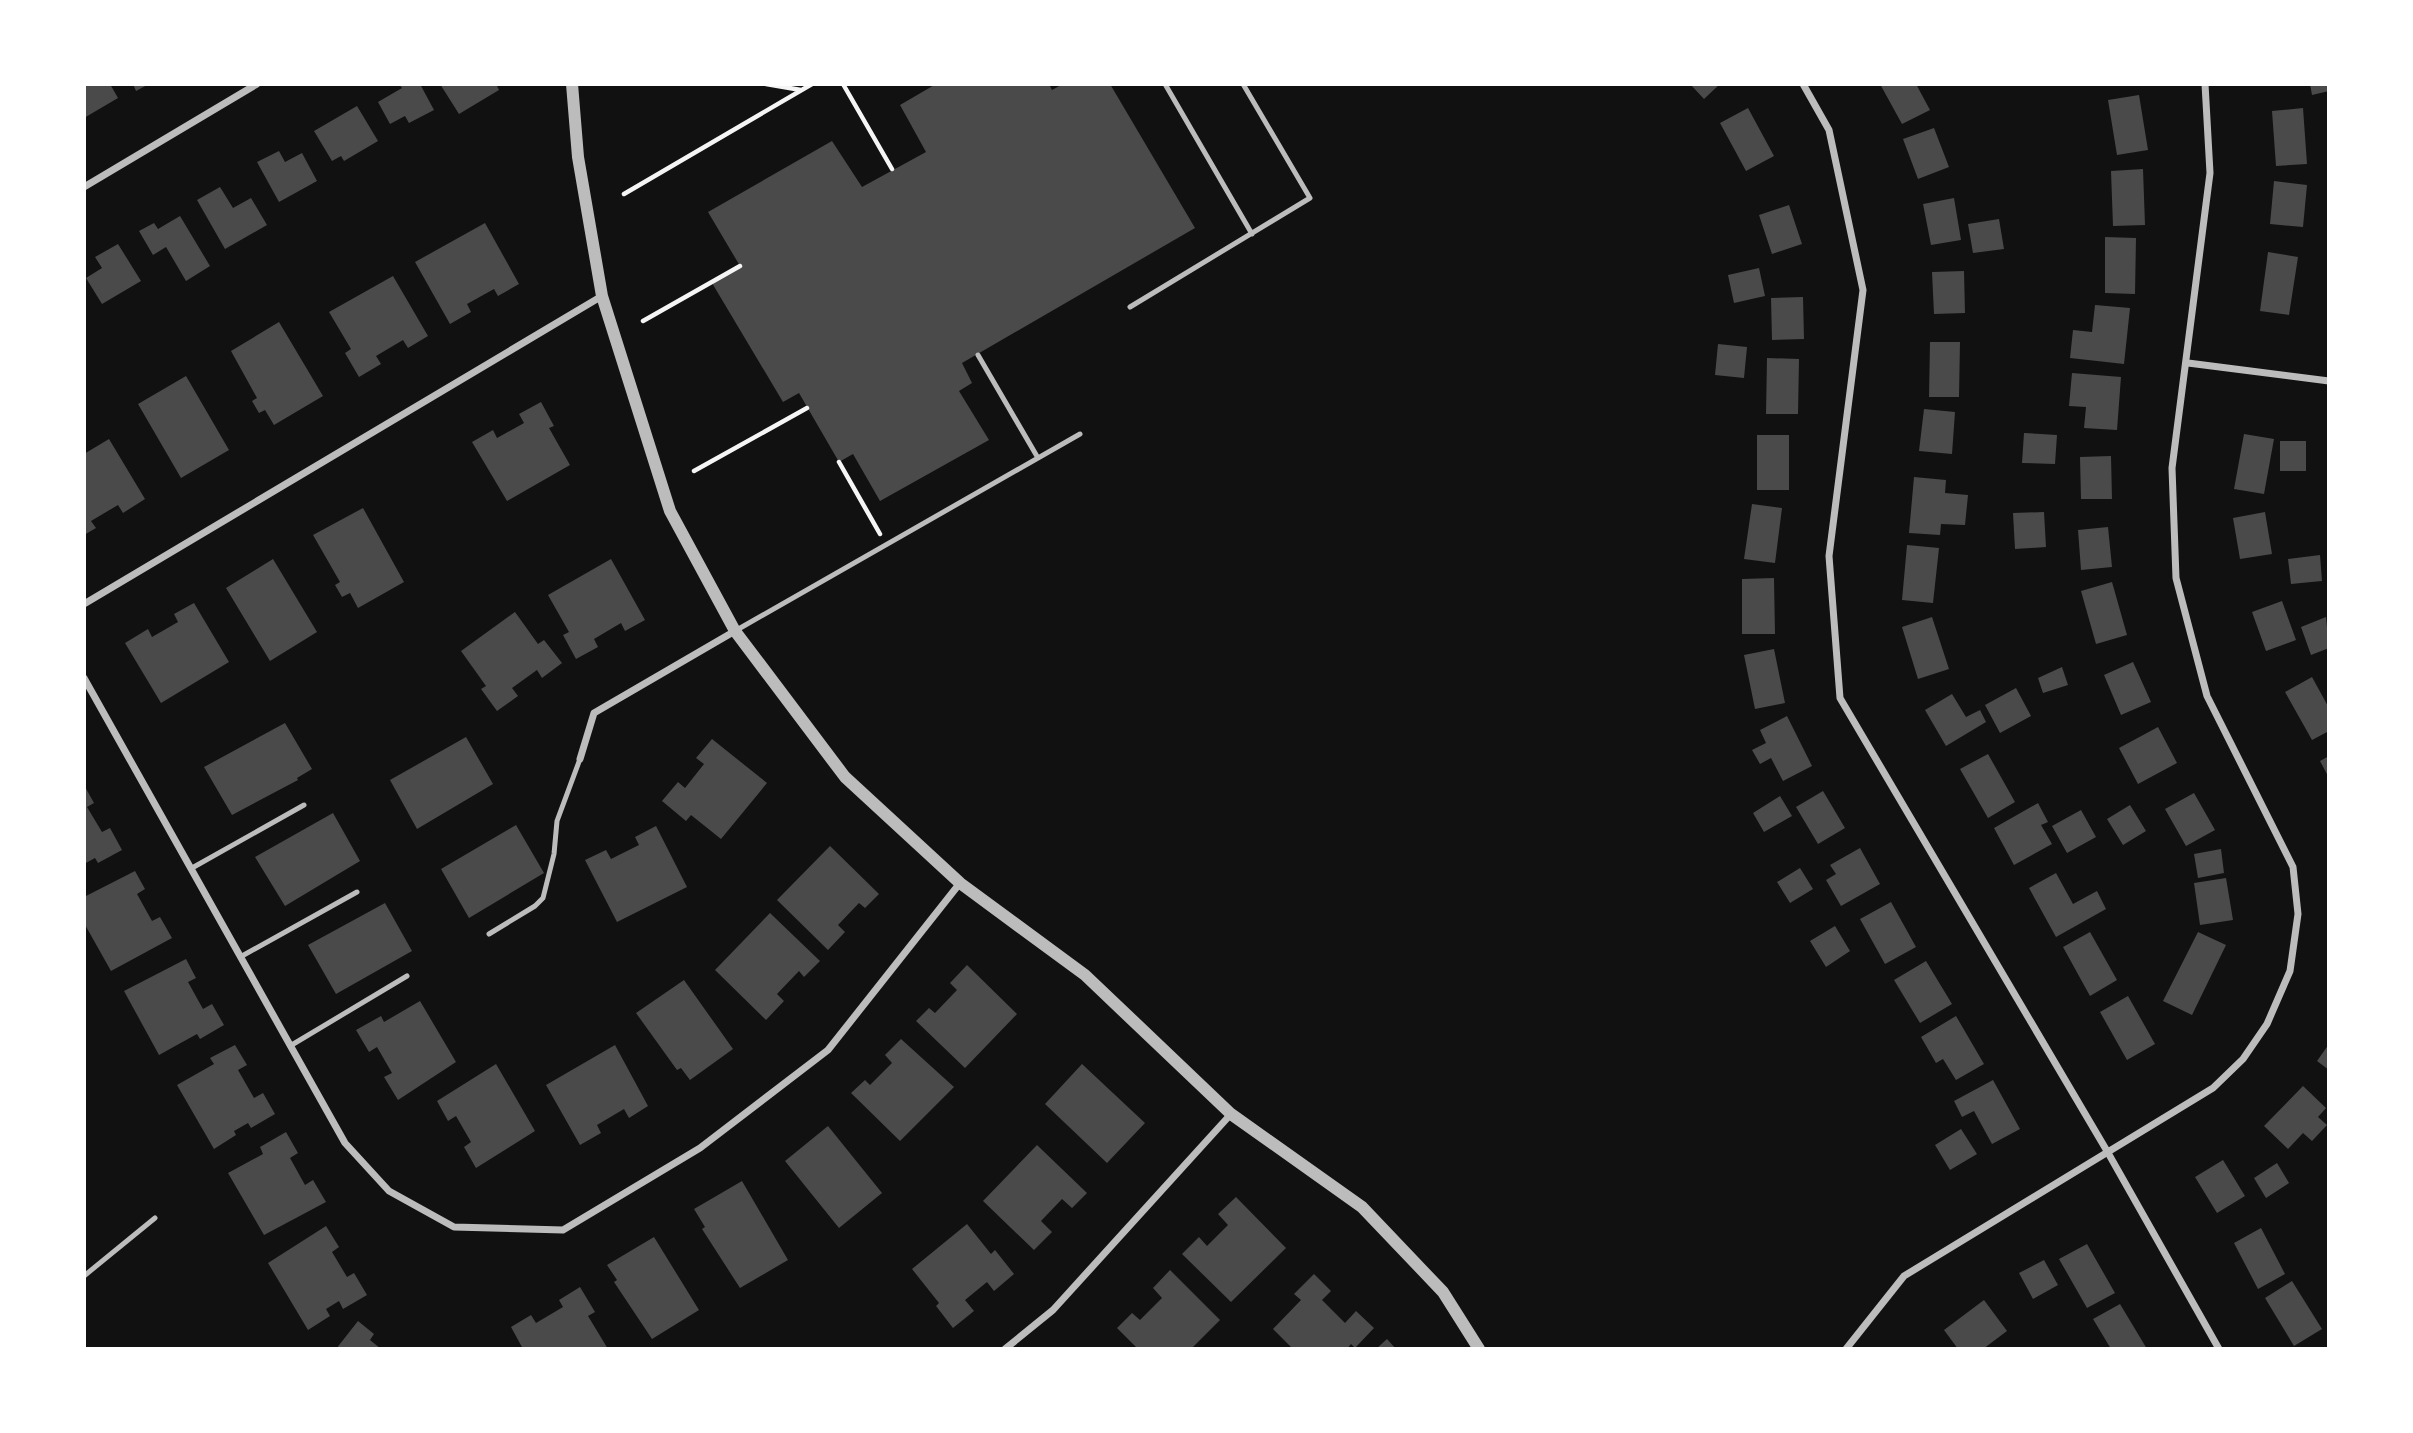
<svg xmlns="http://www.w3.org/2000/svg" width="2413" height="1433" font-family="'Varela Round',sans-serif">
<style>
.building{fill:#4a4a4a}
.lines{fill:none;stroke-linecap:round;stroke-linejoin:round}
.path{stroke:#f5f5f5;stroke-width:4.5}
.service{stroke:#bcbcbc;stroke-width:5}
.minor{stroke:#bcbcbc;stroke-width:7}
.tertiary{stroke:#bcbcbc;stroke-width:12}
</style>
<rect width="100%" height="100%" fill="#111"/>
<!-- building -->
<path class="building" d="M84 84H110L118 98 84 118Z
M133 84H149L136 91Z
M399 84H420L434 110 409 123 405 116 390 124 378 102 402 88Z
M440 84H496L499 90 459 114Z
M936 84H1049L1052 90 1063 84H1110L1195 228 962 363 972 383 959 391 989 440 880 501 853 454 839 462 799 393 783 402 712 283 740 266 708 212 832 141 862 187 926 152 900 105Z
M1690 84H1720L1704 99Z
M1880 84H1916L1930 110 1902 124Z
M2310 84H2329V91L2312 95Z
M2139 95 2148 150 2117 155 2108 100Z
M357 106 378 141 344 161 341 156 332 161 314 131Z
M1748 108 1774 156 1746 171 1720 123Z
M2303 108 2307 164 2276 166 2272 111Z
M1934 128 1949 167 1918 179 1903 139Z
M279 151 285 162 302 153 317 181 279 202 257 162Z
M2143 169 2145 225 2113 226 2111 171Z
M2274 181 2307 185 2303 227 2270 224Z
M220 187 233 208 251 198 267 225 225 249 197 200Z
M1954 198 1961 240 1931 245 1923 204Z
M1789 205 1802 244 1772 254 1759 215Z
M180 216 210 266 186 281 166 247 153 255 139 231 154 223 158 229Z
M1999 219 2004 249 1973 253 1968 224Z
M485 223 519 284 498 296 494 289 467 304 471 312 450 324 415 262Z
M2105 237 2136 238 2135 294 2105 293Z
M118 244 141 281 102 304 86 278 102 268 95 257Z
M2268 252 2298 257 2289 315 2260 311Z
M1759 268 1765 296 1734 303 1728 275Z
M1964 271 1965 313 1934 314 1932 272Z
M393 276 428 336 408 348 403 340 376 356 381 364 359 377 345 353 351 349 329 312Z
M1803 297 1804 339 1772 340 1771 298Z
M2095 305 2130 308 2124 364 2070 358 2073 330 2092 332Z
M279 322 323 396 274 425 265 410 259 413 252 401 257 398 231 351Z
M1930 342H1960L1959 397H1929Z
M1718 344 1747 347 1744 378 1715 375Z
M1767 358 1799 359 1798 414H1766Z
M2072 373 2121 377 2117 430 2084 428 2086 407 2069 406Z
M186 376 229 450 181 478 138 404Z
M541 402 554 426 549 428 570 465 507 501 472 442 493 430 497 438 524 423 519 414Z
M1924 409 1955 412 1952 454 1919 451Z
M2024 433 2057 435 2055 464 2022 463Z
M2244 434 2274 439 2264 494 2234 489Z
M1757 435H1789V490H1757Z
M109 439 145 499 123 513 118 505 91 521 96 528 84 535V454Z
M2280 441H2306V471H2280Z
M2111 456 2112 499H2081L2080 457Z
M1914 477 1946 480 1945 493 1968 495 1965 525 1941 524 1940 535 1909 533Z
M1752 504 1782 508 1775 563 1744 559Z
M363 508 404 582 358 608 350 593 342 597 335 585 340 582 313 535Z
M2044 512 2046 547 2015 549 2013 513Z
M2265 512 2272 554 2240 559 2233 518Z
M2108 527 2112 567 2081 570 2078 530Z
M1907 545 1939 548 1933 603 1902 600Z
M2320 555 2322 581 2291 584 2288 559Z
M273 559 317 632 270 661 226 588Z
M611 559 645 620 625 631 621 623 594 639 598 647 576 659 563 635 569 632 548 595Z
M1774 578 1775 634H1742V579Z
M2112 582 2127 635 2096 644 2081 591Z
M2282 601 2296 640 2266 651 2252 612Z
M194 603 229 662 161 703 125 643 148 629 152 637 178 622 174 614Z
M515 612 538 644 544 640 562 663 542 678 537 670 512 688 518 696 497 711 481 689 486 686 461 651Z
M1932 617 1949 669 1918 679 1902 627Z
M2326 617 2329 648 2311 655 2301 627Z
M1774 649 1785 703 1755 709 1744 655Z
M2133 662 2151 702 2121 715 2104 675Z
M2062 667 2068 685 2043 693 2038 678Z
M2312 677 2329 708V731L2312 740 2285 692Z
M2016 688 2031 716 2000 733 1985 705Z
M1952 694 1966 717 1980 710 1986 722 1946 746 1925 710Z
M1787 716 1812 766 1783 781 1771 758 1760 764 1752 750 1766 743 1760 730Z
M285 723 312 769 297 778 298 780 232 815 204 767Z
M2158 727 2177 763 2138 784 2119 748Z
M466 737 493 784 417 829 390 780Z
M712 739 767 783 721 839 691 815 686 821 662 801 678 782 685 788 704 764 696 758Z
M1988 754 2015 802 1988 818 1960 769Z
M2329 756V778L2320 761Z
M84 785 94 803 87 807 102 832 110 828 122 850 98 863 95 858 84 864Z
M1823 791 1845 828 1818 844 1796 807Z
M2194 793 2215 830 2186 846 2165 809Z
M1780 796 1792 816 1764 832 1753 813Z
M2038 803 2048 822 2041 825 2052 844 2014 865 1994 828Z
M2130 805 2146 831 2123 845 2107 819Z
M2081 810 2096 837 2067 853 2052 826Z
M333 813 360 861 285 906 255 857Z
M516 825 544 873 469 918 441 869Z
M656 826 687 887 617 922 585 860 606 850 611 859 639 845 635 837Z
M830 846 879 894 865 908 859 903 838 925 845 932 828 950 777 900Z
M1860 848 1880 884 1841 906 1826 880 1836 874 1830 865Z
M2221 849 2224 873 2198 878 2194 854Z
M1800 868 1813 889 1790 903 1777 882Z
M135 871 145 889 137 894 152 921 160 917 172 938 111 971 84 923V897Z
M2056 873 2073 904 2097 891 2106 909 2056 937 2029 888Z
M2226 878 2233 920 2200 925 2194 883Z
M1891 902 1916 947 1885 964 1860 919Z
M385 903 412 951 336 994 308 945Z
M770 913 820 961 804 977 799 971 777 994 784 1001 766 1020 715 970Z
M1835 926 1850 951 1826 967 1810 941Z
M2090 932 2117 980 2090 996 2063 947Z
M2198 932 2226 945 2192 1015 2163 1001Z
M186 959 196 978 188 982 203 1009 212 1004 224 1025 200 1039 197 1034 159 1055 124 991Z
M1926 961 1952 1004 1920 1023 1894 980Z
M967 965 1017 1014 965 1068 916 1021 929 1008 935 1013 957 990 950 983Z
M684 980 733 1049 690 1080 681 1068 677 1070 636 1013Z
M2128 996 2155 1044 2127 1060 2100 1012Z
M420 1001 456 1062 398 1100 384 1077 392 1073 377 1047 369 1052 356 1030 381 1016 384 1022Z
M1956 1016 1984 1064 1956 1080 1943 1059 1936 1063 1921 1037Z
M901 1039 954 1087 900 1141 851 1093 865 1080 870 1085 892 1063 885 1055Z
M2329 1044V1070L2317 1061Z
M235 1045 247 1065 238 1070 254 1098 263 1093 275 1114 251 1128 248 1123 234 1131 236 1135 214 1149 177 1085 214 1064 210 1058Z
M615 1045 648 1106 629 1118 624 1109 597 1125 601 1133 580 1145 546 1085Z
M496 1064 535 1131 476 1168 464 1147 471 1142 456 1116 448 1121 437 1101Z
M1082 1064 1145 1123 1107 1163 1045 1104Z
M1993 1080 2020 1129 1992 1144 1974 1111 1962 1117 1954 1101Z
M2303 1086 2326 1108 2318 1117 2327 1125 2312 1141 2303 1133 2288 1149 2264 1126Z
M828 1126 882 1193 839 1228 785 1161Z
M1961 1129 1977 1154 1950 1170 1935 1145Z
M286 1132 298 1153 290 1158 305 1185 313 1180 326 1202 264 1235 228 1173 263 1154 260 1147Z
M1037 1145 1087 1193 1072 1208 1062 1199 1041 1221 1052 1232 1034 1250 983 1201Z
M2223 1160 2245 1196 2217 1213 2195 1177Z
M2277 1163 2289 1183 2266 1198 2254 1178Z
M742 1181 788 1260 740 1288 702 1229 705 1227 694 1209Z
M1236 1197 1286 1248 1231 1302 1182 1254 1199 1237 1207 1246 1228 1225 1218 1214Z
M967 1224 991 1254 995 1250 1014 1274 994 1291 987 1282 965 1300 974 1311 953 1328 936 1306 939 1303 912 1269Z
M326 1226 339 1247 332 1252 347 1277 354 1273 367 1295 343 1309 339 1301 326 1309 330 1316 308 1330 268 1263Z
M2261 1228 2285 1274 2258 1289 2234 1243Z
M654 1237 699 1310 652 1339 614 1282 617 1280 607 1265Z
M2087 1244 2115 1293 2087 1308 2059 1259Z
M2044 1260 2058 1285 2033 1299 2019 1273Z
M1170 1270 1220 1320 1191 1349H1138L1117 1328 1132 1313 1140 1320 1162 1298 1153 1288Z
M1314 1274 1331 1291 1322 1300 1345 1323 1356 1311 1374 1328 1355 1348 1351 1344 1347 1349H1293L1273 1329 1301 1300 1294 1294Z
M2292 1281 2322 1329 2294 1346 2265 1298Z
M580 1287 595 1312 588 1316 608 1349H523L511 1327 531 1315 536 1323 563 1307 559 1300Z
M1984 1300 2007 1331 1983 1349H1958L1944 1330Z
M2120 1304 2147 1349H2111L2093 1319Z
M358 1321 374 1334 370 1340 381 1349H336Z
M1387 1339 1396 1349H1376Z"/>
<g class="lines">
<!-- path -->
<path class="path" d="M766 84 801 90
M843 84 892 169
M624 194 812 84
M643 321 740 266
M839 462 880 534
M694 471 807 408"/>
<!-- service -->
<path class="service" d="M1165 84 1252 234
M1130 307 1310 198 1243 84
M978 355 1038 458
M735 631 1080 434
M192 868 304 805
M489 934 535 906 543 898 554 854 557 821 580 759
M242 956 357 892
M290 1046 407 976
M84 1276 155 1218"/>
<!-- minor -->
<path class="minor" d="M1803 84 1829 130 1863 290 1829 556 1840 698 2107 1151 2219 1349
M84 187 257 84
M2188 363 2329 381
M84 604 602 296
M84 678 345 1143 389 1191 454 1227 563 1230 700 1148 828 1050 960 883
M580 759 594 713 735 631
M1005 1349 1053 1310 1231 1114
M1846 1349 1904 1276 2213 1088 2243 1059 2267 1024 2290 971 2298 914 2293 867 2207 696 2176 578 2172 468 2210 173 2205 84"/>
<!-- tertiary -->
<path class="tertiary" d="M572 84 578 157 602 296 670 511 735 631 845 777 960 883 1085 975 1231 1114 1362 1207 1443 1292 1479 1349"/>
</g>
<!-- border -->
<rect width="2413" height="1433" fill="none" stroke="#ffffff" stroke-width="172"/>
</svg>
